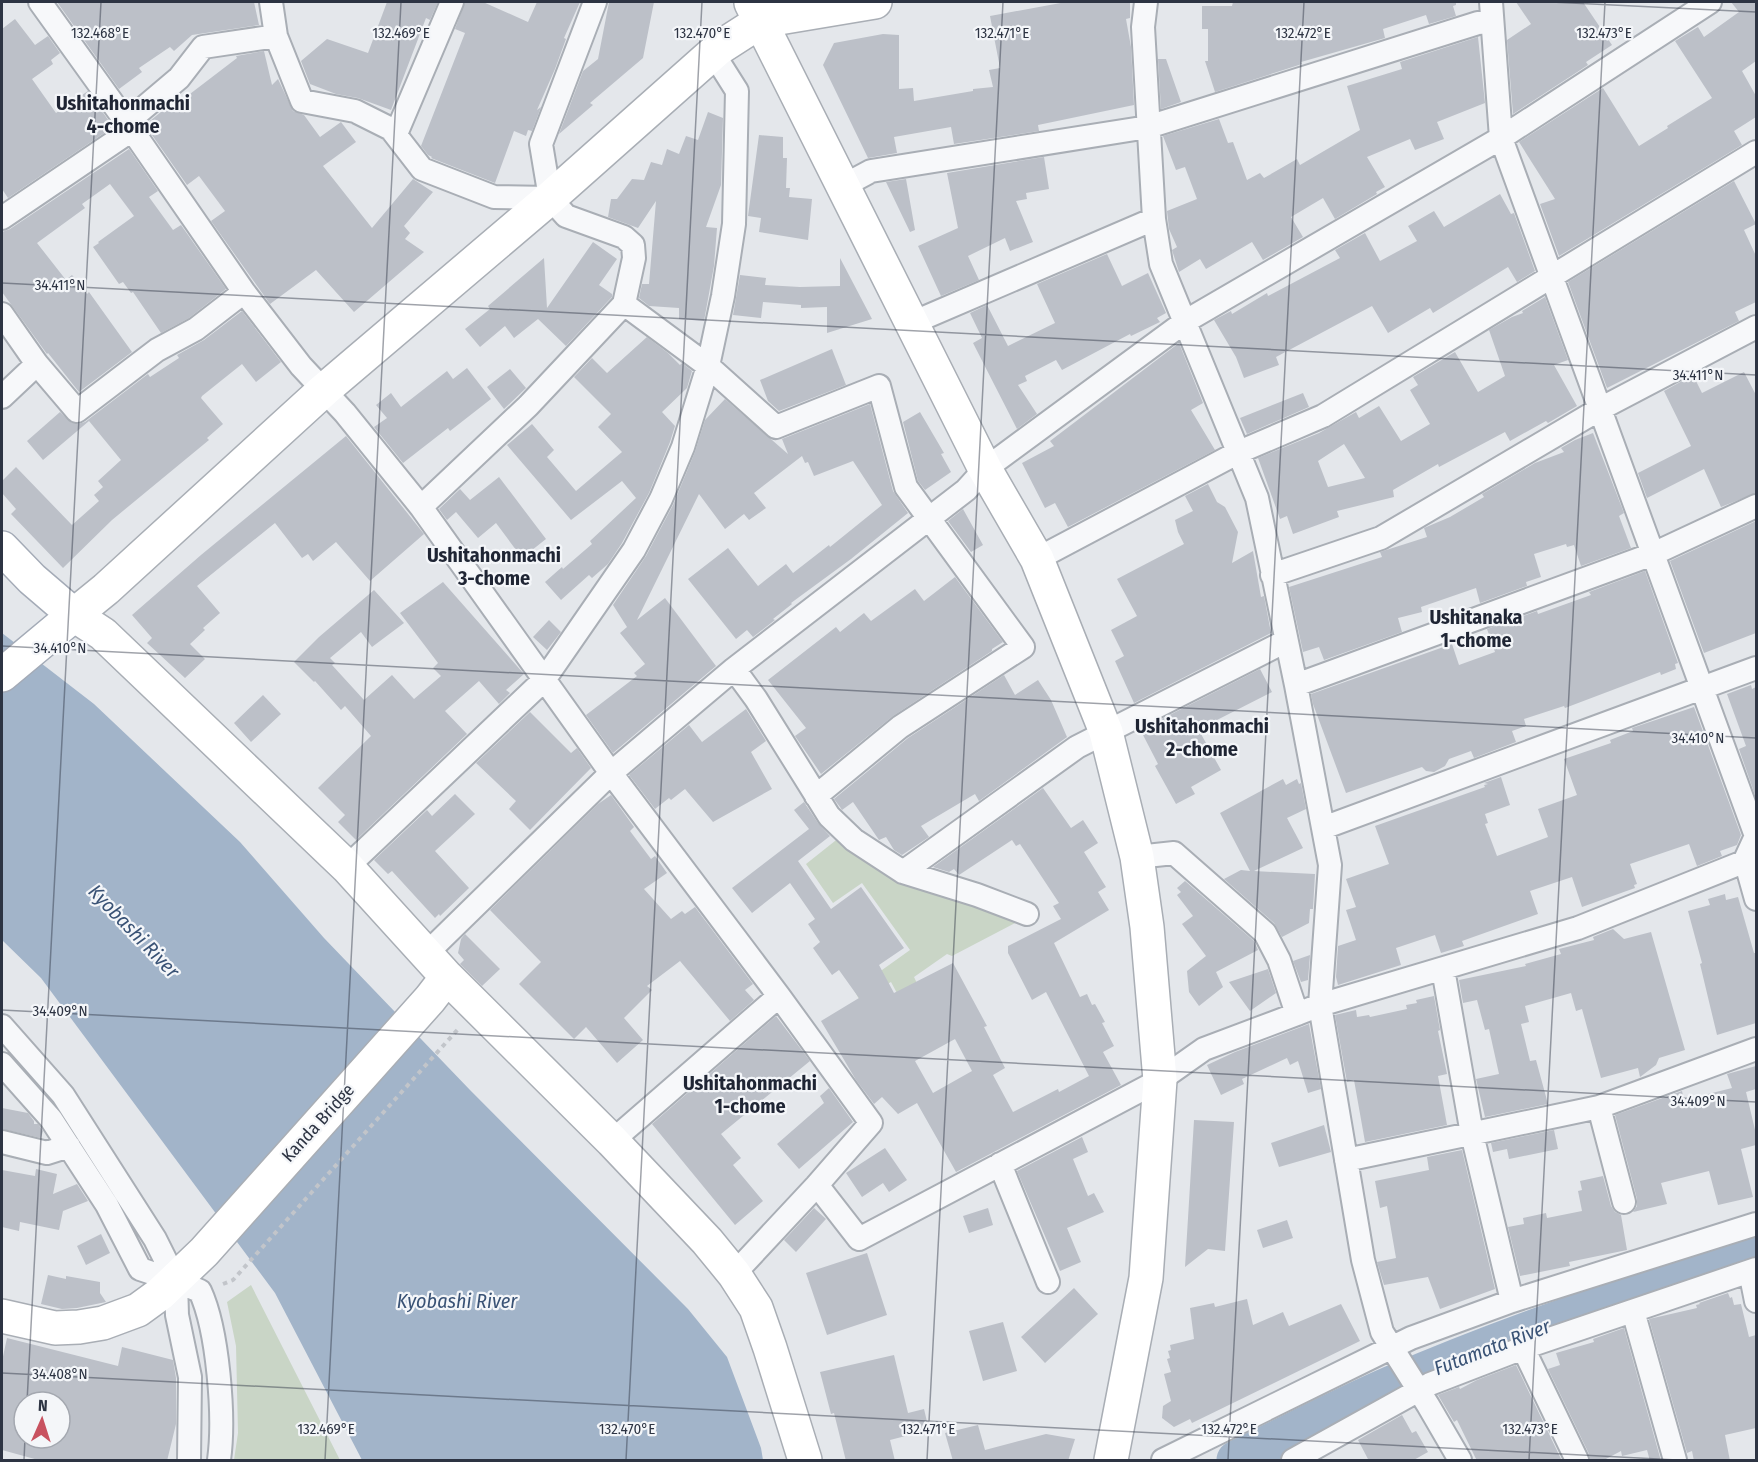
<svg xmlns="http://www.w3.org/2000/svg" width="1758" height="1462" font-family="'Fira Sans Condensed',sans-serif">
<style>
.green{fill:#c9d5c6}
.water{fill:#a2b4c9}
.lines{fill:none;stroke-linecap:round;stroke-linejoin:round}
.river{stroke:#a2b4c9;stroke-width:39}
.building{fill:#bcc0c8;fill-rule:evenodd}
.street-casing{stroke:#a9aeb5;stroke-width:26}
.secondary-casing{stroke:#a9aeb5;stroke-width:36}
.primary-casing{stroke:#a4abb7;stroke-width:36}
.path{stroke:#c2c5ca;stroke-width:4;stroke-dasharray:4.5 4.5;stroke-linecap:butt}
.street{stroke:#f7f8fa;stroke-width:22}
.secondary{stroke:#fff;stroke-width:33}
.primary{stroke:#fff;stroke-width:33}
.ticks{fill:none;stroke:#2d3443;stroke-width:1.5;stroke-opacity:0.45}
.labels{text-anchor:middle;stroke-width:4.5;stroke-linejoin:round;paint-order:stroke}
.street-label{font-size:18px;fill:#2d3443;stroke:#f4f6f9}
.neighbourhood-label{font-size:20px;font-weight:bold;fill:#1f2534;stroke:#f4f6f9}
.water-label{font-size:20px;font-style:italic;fill:#395275;stroke:#f4f6f9}
.ticks-label{font-size:15px;text-anchor:middle;fill:#2d3443;stroke:#f4f6f9;stroke-width:4.5;stroke-linejoin:round;paint-order:stroke}
</style>
<rect width="100%" height="100%" fill="#e4e7eb"/>
<!-- green -->
<path class="green" d="M840 837 1019 921 952 956 947 954 914 977 931 1013 913 1023 891 982 859 999 854 990 910 950 862 883 833 903 806 864Z
M251 1285 340 1460H234L238 1433 236 1346 227 1302Z"/>
<!-- water -->
<path class="water" d="M2 633 94 704 240 842 324 938 470 1090 688 1309 727 1357 761 1448 763 1460H362L275 1293 41 978 2 940Z"/>
<g class="lines">
<!-- river -->
<path class="river" d="M1236 1460C1288 1435 1339 1408 1392 1385 1510 1334 1633 1293 1756 1255"/>
</g>
<!-- building -->
<path class="building" d="M57 2H254L259 25 192 35 174 51 170 47 139 68 142 72 119 89Z
M387 2H438L430 20 426 18 391 110 358 98 336 94 310 84 301 61 327 39 368 53Z
M465 2H483L528 22 537 2H580L564 38 566 39 555 69 537 110 541 107 532 131 528 130 526 136 514 131 495 183 431 158 432 157 428 155 421 146 465 33 455 29Z
M609 2H654L643 58 590 103 593 105 559 134 583 71 598 59Z
M1066 2H1130V18L1126 19 1131 47 1134 105 1038 125 1039 131 954 144 951 127 894 137 897 153 868 158 823 65 834 43 883 34 899 35V89L913 88 914 101 973 91V89L993 87 989 70 1000 68 990 16Z
M1233 2H1456V5L1453 6 1456 16 1429 24 1426 15 1383 29 1385 38 1301 62 1302 64 1215 92 1205 61H1208V29H1202V6H1232Z
M1516 2H1583L1612 45 1586 62 1588 65 1513 114 1507 40 1531 24Z
M1731 2H1756V61L1742 71 1756 96V117L1734 131 1742 145 1559 256 1540 204 1555 199 1519 142 1603 88 1639 146 1668 128 1667 126 1712 98 1675 41 1698 27 1704 37 1739 12Z
M15 19 35 45 48 36 60 53 51 60 53 64 32 79 56 113 88 91 113 127 8 198 2 189V29Z
M1478 37 1485 103 1437 122 1444 139 1415 150 1410 139 1367 157 1385 187 1376 192 1377 194 1335 219 1323 198 1291 217 1303 237 1263 260 1252 242 1206 269 1200 259 1179 272 1172 250 1177 247 1169 229 1167 211 1197 199 1185 167 1176 170 1163 136 1219 119 1228 143 1233 142 1247 180 1260 173 1264 178 1297 159 1300 165 1360 130 1347 86 1402 69 1400 62Z
M264 51 272 85 278 79 293 111 304 115 320 137 341 122 356 142 323 166 372 228 413 179 433 192 404 226 410 233 405 239 424 252 354 312 316 270 270 304 211 221 225 211 199 176 187 185 145 125 167 107 169 110 237 58 236 56Z
M1158 59H1166L1181 102 1161 109Z
M708 112 723 118 721 185 706 227 717 228 714 266 704 321 679 319V308L649 306 639 298 642 284H649L656 201 638 228 608 217 611 199H617L632 179 644 180 651 162 662 165 667 149 679 154 686 136 698 140Z
M759 135 783 137V158H787L786 188H790L789 197 812 199 808 240 759 232 761 218 748 216Z
M129 149 158 191 149 197 173 230 181 225 226 289 189 318 161 333 133 292 131 293 123 282 119 284 93 247 99 243 98 242 134 216 110 184 82 204 85 208 37 243 66 280 72 275 87 294 89 292 132 352 79 392 48 353 47 354 2 292V232L10 229Z
M1044 157 1049 189 1026 193 1027 199 1016 201 1033 242 1010 251 1005 238 968 256 979 280 941 296 918 246 958 228 947 173Z
M906 179 915 230 910 232 886 182Z
M1734 181 1756 224 1744 230 1756 256V302L1735 312 1739 321 1607 388 1568 282Z
M1500 194 1511 214 1514 213 1535 271 1517 282 1508 267 1433 313 1430 308 1388 333 1372 306 1276 357 1279 365 1244 378 1236 357 1214 320 1231 311 1232 314 1267 293 1268 296 1340 258 1335 250 1365 233 1380 261 1417 241 1408 226 1434 211 1444 227Z
M593 242 617 259 599 285 612 294V297L566 346 538 319 514 338 505 326 480 347 465 329 490 309 488 306 544 258 547 308Z
M1107 254 1122 286 1148 273 1166 313 1157 318 1160 322 1131 336 1130 334 1062 370 1056 360 1025 376 1027 381 1018 385 1037 414 1017 429 973 343 982 338 970 313 987 305 1008 346 1055 323 1037 284Z
M840 258 872 319 827 333V307L801 308V305L763 302 761 318 733 315 740 275 766 278 765 285 800 287 840 286Z
M1545 297 1568 360 1554 365 1577 406 1548 423 1546 421 1510 441 1505 432 1439 467 1438 464 1393 490 1394 497 1337 511 1339 517 1293 534 1287 516 1280 519 1258 458 1319 433 1356 412 1359 418 1379 406 1401 441 1430 424 1410 390 1418 385 1413 377 1455 352 1478 392 1505 376 1489 330 1512 317 1523 313 1522 311ZM1344 444 1365 478 1328 487 1318 461Z
M242 311 281 362 256 382 242 364 202 396 201 398 223 424 207 438 209 440 112 520 63 568 11 514 16 509 2 493V481L16 467 72 525 99 501 94 495 103 487 98 481 121 460 89 421 43 460 27 441 60 412 72 423 78 424 85 422 148 374 150 377 179 358 177 355 204 340Z
M647 337 668 353 680 365 682 363 692 371 687 388 662 412 675 426 670 442 649 493 622 543 608 564 592 578 589 575 561 600 545 582 562 567 563 569 592 544 590 541 636 498 622 481 571 520 507 445 532 424 554 450 547 457 576 491 622 452 598 427 611 414 574 377 592 358 607 373Z
M1179 343 1203 403 1191 410 1215 450 1068 527 1055 503 1045 508 1022 463 1054 446 1050 441Z
M832 349 846 385 779 411 768 401 760 380Z
M467 368 491 399 450 431 448 428 403 463 374 427 387 418 376 405 391 393 401 407 447 371 453 379Z
M510 369 526 388 504 409 487 387Z
M1744 372 1756 395V493L1721 507 1704 469 1647 498 1638 473 1691 446 1664 391 1693 375 1702 393Z
M1303 393 1309 407 1247 434 1240 418Z
M725 399 788 454 782 439 870 404 893 491 908 513 851 559 791 603 792 604 773 619 775 620 753 637 747 630 736 639 688 579 728 548 758 586 786 564 793 573 829 545 830 547 882 505 853 461 814 476 808 462 805 463 802 456 754 493 766 508 749 520 744 514 725 529 699 494 637 620 665 598 716 666 613 753 586 715 637 676 634 673 645 664 620 633 627 627 613 605 646 556 673 505 695 452 705 420Z
M920 412 944 453 941 454 951 472 925 490 918 481 903 422Z
M1593 433 1624 513 1619 516 1631 548 1581 566 1574 545 1567 547 1566 544 1534 554 1541 577 1526 582 1527 586 1480 603 1476 588 1421 607 1422 612 1398 618 1402 632 1324 660 1319 647 1303 652 1289 587 1382 557 1380 552 1427 537 1424 528 1450 517 1484 497 1482 494 1535 463 1564 452 1561 448 1575 440Z
M346 436 424 534 370 581 336 542 313 561 308 554 302 558 275 523 197 586 220 613 203 628 205 630 190 644 205 659 185 678 147 643 152 638 132 615 201 555Z
M499 477 546 539 522 558 496 523 478 538 456 512 447 520 439 509 460 489 470 500Z
M1208 484 1217 502 1225 507 1238 532 1232 563 1253 551 1261 597 1264 596 1271 633 1134 703 1115 661 1124 656 1111 630 1137 616 1117 579 1184 544 1178 532 1175 520 1193 511 1185 496Z
M963 509 983 545 971 552 948 521Z
M1756 521V633L1704 653 1670 561Z
M1645 571 1678 663 1675 664 1676 669 1661 675 1660 672 1565 708 1564 706 1524 719 1526 726 1512 731 1516 742 1474 758 1471 751 1449 759 1445 766 1434 772 1426 771 1422 767 1346 793 1313 704 1311 694 1452 644 1459 665 1495 652 1487 629 1537 611 1538 614 1591 595 1589 592Z
M955 577 1003 642 992 649V651L893 716 821 774 795 736 806 728 768 680 836 627 840 632 864 613 871 621 915 589 924 601Z
M443 582 524 674 506 690 510 693 499 704 479 681 445 711 467 734 356 840 338 822 345 815 318 788 371 736 345 706 341 710 315 681 314 682 294 662 319 637 374 590 404 623 372 647 361 632 330 658 335 663 332 665 364 700 392 675 414 699 441 676 433 668 438 663 400 613Z
M549 620 561 632 547 650 533 637Z
M1260 669 1272 692 1215 721 1217 725 1201 734 1221 770 1191 787 1195 794 1176 804 1155 766 1158 764 1143 735 1149 733 1146 727Z
M1004 675 1015 695 1038 680 1051 700 1067 737 979 801 975 794 921 826 929 837 902 855 894 850 886 837 879 840 853 802 842 810 840 807 834 799 908 738Z
M1751 685 1752 689 1756 687V798L1739 749 1746 746 1727 694Z
M263 695 281 714 251 742 234 723Z
M1694 707 1741 835 1737 845 1720 851 1722 856 1697 866 1689 844 1630 864 1637 884 1634 885 1635 888 1582 907 1572 877 1530 891 1538 914 1462 941 1464 946 1441 953 1435 935 1396 948 1401 965 1338 985 1336 977 1338 946 1356 940 1346 910 1356 907 1346 879 1389 864 1375 826 1485 787 1484 785 1488 784 1484 783 1501 777 1510 805 1485 814 1488 823 1485 824 1497 856 1548 837 1538 809 1577 795 1564 759 1611 743 1610 740 1633 731 1632 728Z
M746 709 766 741 751 752 772 789 713 822 685 789 671 800 669 798 655 809 629 775 689 725 702 742Z
M530 712 571 753 577 748 591 768 530 830 509 809 516 801 476 763Z
M1283 779 1286 785 1297 779 1299 784 1301 783 1306 809 1287 818 1303 848 1254 871 1315 874 1313 909H1310L1309 923 1282 937 1274 923 1224 879 1241 870 1250 871 1220 813Z
M1043 788 1071 828 1083 820 1098 843 1084 852 1106 887 1098 892 1109 910 1054 943 1080 997 1087 994 1092 1005 1095 1004 1105 1022 1102 1023 1114 1046 1103 1052 1121 1085 956 1172 917 1103 898 1114 882 1097 874 1104 856 1080 821 1021 859 998 839 970 832 975 813 948 820 942 808 924 815 919 790 883 752 913 732 888 809 829 794 810 804 802 818 823 830 836 798 861 805 871 831 909 861 887 904 948 879 965 894 993 953 963 987 1026 984 1027 1005 1068 993 1075 1013 1112 1058 1089 1059 1092 1089 1076 1046 992 1032 1000 1008 953V946L1061 919 1053 906 1059 903 1020 844 1016 846 1012 840 959 875 954 869 949 872 933 867ZM955 1039 972 1071 933 1093 915 1061Z
M455 794 475 814 435 851 469 888 440 916 439 914 435 918 392 871 388 874 374 860 427 810 432 816Z
M611 795 634 827 630 831 651 859 655 856 667 873 644 889 671 919 682 911 685 914 695 907 753 984 745 990 754 1000 730 1021 680 961 647 986 652 990 624 1018 643 1040 617 1063 586 1027 574 1039 519 984 541 962 490 910 598 804Z
M1185 881 1254 941 1258 950 1216 972 1223 987 1199 1006 1189 992 1187 971 1206 956 1182 924 1193 916 1177 895 1181 892 1177 888Z
M1725 894 1726 900 1738 897 1754 953H1756V1023L1717 1035 1700 964 1702 963 1688 911 1710 905 1708 899Z
M1613 929 1624 939 1651 932 1685 1050 1659 1058 1656 1065 1640 1077 1638 1068 1601 1078 1582 1009 1576 1011 1571 993 1525 1006 1529 1022 1521 1024 1530 1061 1536 1060 1548 1104 1485 1117 1476 1079 1499 1074 1489 1029 1485 1030 1477 1000 1463 1003 1459 980 1526 966 1525 964 1561 954 1559 949 1594 940 1593 937Z
M465 934 500 969 482 986 460 964 464 960 458 953 461 939Z
M1310 955 1308 980 1301 982 1293 961Z
M1268 969 1276 993 1250 1011 1229 982Z
M1434 996 1440 1030 1438 1031 1447 1074 1438 1076 1447 1125 1365 1142 1354 1080 1347 1082 1335 1015 1356 1010 1357 1017 1369 1015 1370 1017 1407 1009 1406 1005 1417 1003 1416 1000Z
M776 1016 810 1061 721 1134 741 1158 733 1165 763 1201 735 1225 652 1124Z
M1309 1024 1321 1089 1308 1093 1298 1061 1290 1065 1287 1058 1242 1079 1244 1084 1221 1095 1207 1065 1235 1052Z
M1756 1066V1089L1746 1092 1756 1134V1145L1741 1149 1753 1197 1718 1205 1709 1171 1661 1183 1667 1204 1633 1212 1637 1206V1199L1615 1115 1682 1091 1684 1100 1732 1088 1727 1074Z
M829 1088 853 1122 799 1169 777 1144 824 1103 820 1096Z
M2 1108 28 1113 34 1121V1124H38L43 1131 41 1138 2 1129Z
M1194 1120 1234 1122 1225 1251 1208 1249 1185 1267Z
M1324 1125 1331 1152 1279 1167 1271 1143Z
M1554 1130 1558 1149 1509 1159 1507 1149 1493 1152 1491 1143Z
M1082 1137 1088 1152 1073 1159 1088 1196 1094 1193 1104 1212 1067 1228 1081 1262 1060 1271 1017 1171Z
M885 1148 907 1180 889 1192 883 1183 862 1197 846 1173Z
M1462 1150 1495 1289 1440 1309 1428 1277 1384 1285 1377 1262 1396 1258 1387 1206 1380 1208 1375 1181 1429 1170 1427 1157Z
M36 1169 57 1174 53 1194 77 1184 88 1201 63 1211 59 1230 20 1222 19 1231 2 1227V1170L35 1176Z
M1603 1176 1611 1206 1615 1212 1621 1215 1627 1250 1569 1262 1570 1266 1520 1276 1508 1227 1524 1224 1523 1218 1546 1213 1547 1218 1582 1211 1578 1191 1582 1190 1580 1181Z
M814 1208 826 1219 796 1252 784 1240Z
M988 1208 993 1225 969 1233 963 1216Z
M1287 1220 1293 1238 1263 1248 1257 1230Z
M101 1234 110 1253 86 1265 77 1246Z
M867 1253 887 1315 827 1335 806 1273Z
M48 1275 66 1279V1276L100 1282V1293L106 1302 77 1308 62 1309 41 1304Z
M1074 1288 1098 1314 1045 1363 1021 1337Z
M1728 1293 1730 1298 1732 1297 1734 1305 1741 1304 1749 1337 1756 1335V1428L1725 1435 1730 1461H1694L1692 1451 1687 1453 1649 1319 1697 1308 1696 1305 1700 1304 1699 1303Z
M1247 1299 1253 1325 1283 1312 1289 1326 1341 1304 1360 1341 1192 1423 1190 1419 1174 1427 1162 1418 1163 1406 1171 1401 1164 1374 1171 1372 1167 1359 1170 1358 1168 1351 1171 1350 1170 1345 1194 1339 1190 1308 1214 1303 1215 1307Z
M1003 1322 1017 1371 983 1381 969 1331Z
M1624 1328 1661 1461H1650L1647 1450 1622 1456 1621 1451 1602 1461H1590L1589 1454 1548 1369 1560 1365 1556 1353 1594 1342 1593 1339Z
M7 1338 118 1366 122 1347 173 1360 176 1378V1424L167 1461H42L2 1450V1361ZM24 1402H60V1438H24Z
M894 1355 908 1413 924 1409 929 1430 890 1440 895 1461H846L834 1413 831 1414 820 1372Z
M1516 1365 1562 1461H1477L1457 1420 1454 1422 1438 1395 1459 1387 1460 1389 1477 1380Z
M1402 1415 1412 1433 1416 1431 1428 1452 1412 1461H1369L1358 1440Z
M978 1425 985 1450 1046 1434 1075 1439 1068 1461H953L945 1433Z"/>
<g class="lines">
<defs>
<path id="street" d="M40 2 132 130 244 292 301 366 345 413 421 507 611 773 779 996 871 1123 817 1185 734 1274
M271 2 276 36 302 101 355 111 391 129 422 169 494 197 550 198
M595 2 541 144 550 198 566 216 624 237 633 245 634 258 624 304 708 366 776 427 879 386 906 487 1023 647 900 727 816 796
M1146 2 1143 27 1154 219 1161 264 1257 498 1296 685 1330 865 1320 1005 1363 1260 1382 1332 1428 1405 1460 1460
M1491 2 1501 138 1756 836 1745 860 1756 899
M127 122 179 78 203 47 276 36
M396 134 452 2
M843 186 871 171 1148 127 1478 23 1492 22
M2 218 132 130
M2 314 37 364 77 411 157 350 196 329 244 292
M912 323 1154 219
M2 397 37 364
M421 507 528 406 624 304
M1037 559 1239 452 1323 416 1756 152
M1272 575 1381 538 1600 409 1756 327
M734 669 756 699 829 816 854 840 903 872 977 895 1027 914
M1296 685 1653 554 1756 506
M1323 828 1756 668
M1137 857 1174 853 1265 933 1279 960 1297 1014
M347 867 544 680 634 550 661 499 683 447 708 366 723 296 734 224 737 91 713 53
M903 872 1077 747 1286 641
M426 954 611 773 734 669 966 490 985 469 1186 321 1501 138 1710 2
M1443 969 1472 1134 1512 1301
M2 1026 63 1095 155 1239 176 1281 200 1291C218 1330 225 1417 219 1460
M2 1064 51 1119 107 1205 140 1269 176 1281 177 1315 190 1377 189 1460
M1599 1107 1624 1202
M612 1141 779 996
M2 1142 47 1153 69 1146
M1346 1160 1599 1107 1756 1049
M1000 1164 1048 1282
M817 1185 859 1239 1160 1080 1204 1049 1297 1014 1320 1005 1578 928 1756 857
M1750 1271 1756 1301
M1633 1311 1675 1460
M1523 1348 1577 1460
M1163 1460 1411 1338 1512 1301 1756 1224
M1293 1460 1430 1384 1523 1348 1756 1269"/>
<path id="secondary" d="M751 3 985 469 1037 559 1106 732 1137 857 1147 927 1160 1080 1146 1278 1111 1460
M2 1316 55 1328 79 1327 103 1323 138 1310 160 1294 204 1252 430 999 447 977
M805 1460 770 1348 756 1308 734 1274 707 1241 612 1141 447 977 347 867 103 634 74 615 106 589 324 390 550 198 719 48 761 21 875 2"/>
<path id="primary" d="M2 548 32 579 74 615 2 675"/>
</defs>
<!-- street casing -->
<use href="#street" class="street-casing"/>
<!-- secondary casing -->
<use href="#secondary" class="secondary-casing"/>
<!-- primary casing -->
<use href="#primary" class="primary-casing"/>
<!-- path -->
<path class="path" d="M223 1284 233 1280 460 1027"/>
<!-- street -->
<use href="#street" class="street"/>
<!-- secondary -->
<use href="#secondary" class="secondary"/>
<!-- primary -->
<use href="#primary" class="primary"/>
</g>
<!-- ticks -->
<path class="ticks" d="M1551 2 1756 12M2 283 1756 375M2 646 1756 738M2 1010 1756 1102M2 1373 1677 1460M27 1402 101 2M24 1460 25 1438M325 1460 401 2M626 1460 702 2M927 1460 1003 2M1228 1460 1304 2M1529 1460 1605 2"/>
<g class="labels">
<!-- street labels -->
<g class="street-label">
<text transform="translate(318 1123) rotate(-48)" y="6">Kanda Bridge</text>
</g>
<!-- neighbourhood labels -->
<g class="neighbourhood-label">
<text x="123" y="110">Ushitahonmachi<tspan x="123" dy="23">4-chome</tspan></text>
<text x="494" y="562">Ushitahonmachi<tspan x="494" dy="23">3-chome</tspan></text>
<text x="1476" y="624">Ushitanaka<tspan x="1476" dy="23">1-chome</tspan></text>
<text x="1202" y="733">Ushitahonmachi<tspan x="1202" dy="23">2-chome</tspan></text>
<text x="750" y="1090">Ushitahonmachi<tspan x="750" dy="23">1-chome</tspan></text>
</g>
<!-- water labels -->
<g class="water-label">
<text transform="translate(134 931) rotate(46)" y="7">Kyobashi River</text>
<text x="457" y="1308">Kyobashi River</text>
<text transform="translate(1492 1347) rotate(-21)" y="7">Futamata River</text>
</g>
</g>
<g class="ticks-label">
<text x="100" y="38">132.468°E</text>
<text x="401" y="38">132.469°E</text>
<text x="702" y="38">132.470°E</text>
<text x="1002" y="38">132.471°E</text>
<text x="1303" y="38">132.472°E</text>
<text x="1604" y="38">132.473°E</text>
<text x="60" y="290">34.411°N</text>
<text x="1698" y="380">34.411°N</text>
<text x="60" y="653">34.410°N</text>
<text x="1698" y="743">34.410°N</text>
<text x="60" y="1016">34.409°N</text>
<text x="1698" y="1106">34.409°N</text>
<text x="60" y="1379">34.408°N</text>
<text x="326" y="1434">132.469°E</text>
<text x="627" y="1434">132.470°E</text>
<text x="928" y="1434">132.471°E</text>
<text x="1229" y="1434">132.472°E</text>
<text x="1530" y="1434">132.473°E</text>
</g>
<!-- border -->
<rect width="1758" height="1462" fill="none" stroke="#2d3443" stroke-width="6"/>
<!-- north arrow -->
<g transform="translate(42 1420) rotate(3)"><circle r="28" fill="#f4f6f9" stroke="#a4a8b0" stroke-width="1.5"/>
<path d="M0-4.5L10 22L0 15L-10 22Z" fill="#c85260"/>
<text y="-9" font-size="16" font-weight="bold" text-anchor="middle" fill="#2d3443">N</text>
</g>
</svg>
